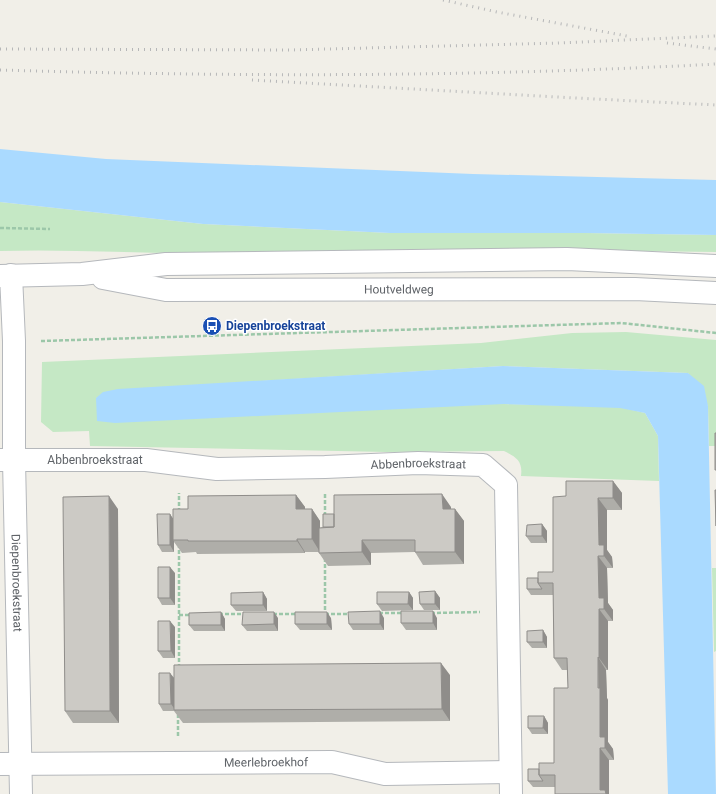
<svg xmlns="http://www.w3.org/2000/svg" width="716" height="794" font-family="Roboto,sans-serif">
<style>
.green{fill:#c5e8c5}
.water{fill:#aadaff}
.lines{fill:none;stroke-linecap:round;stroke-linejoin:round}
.minor-casing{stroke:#b5b8bc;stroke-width:24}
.path{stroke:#9cc7a9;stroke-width:2.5;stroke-dasharray:4 2;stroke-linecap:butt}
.minor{stroke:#fff;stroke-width:22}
.rail{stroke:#b6b7b8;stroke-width:3;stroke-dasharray:1 5;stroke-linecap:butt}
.wall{fill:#afaea9}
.shaded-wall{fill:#8f8d8a}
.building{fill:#cccac5;stroke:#8f8d8a}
.labels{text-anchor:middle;stroke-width:3;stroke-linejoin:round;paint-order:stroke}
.street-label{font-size:12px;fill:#5f6368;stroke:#fff}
.transit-label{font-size:12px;font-weight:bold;fill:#164399;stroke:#fff;text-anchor:start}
</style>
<rect width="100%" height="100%" fill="#f1efe8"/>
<!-- green -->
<path class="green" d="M0 202 203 224 390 233H585L716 235V252C541 249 366 252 191 253 127 253 64 249 0 251Z
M626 332 716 340V446H709L708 406 688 373 503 366 231 383 96 398 504 404 619 407 645 413 658 436 659 481 521 476C523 461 516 457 504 451L386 452 90 446 89 431 53 432 41 422 42 362 481 343 572 333Z
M712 568H716V651L714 652Z"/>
<!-- water -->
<path class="water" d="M0 149 106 159 473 174 716 180V235L585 233H390L203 224 0 202Z
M503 366 688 373 704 386 708 406 716 794H668L658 436 645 413 620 408 504 404 115 423 97 421 96 398 103 392 118 389Z"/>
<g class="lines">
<defs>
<g id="minor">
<path id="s1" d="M11 275 14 341V460L21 794"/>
<path d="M0 276 82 274 166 264 567 259 716 266"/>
<path id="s2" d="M103 278 166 290 635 289 716 293"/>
<path id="s3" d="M0 460H146L217 469 325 467 418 463 483 465 506 485 511 794"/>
<path id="s4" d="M0 764 332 762 385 774 509 772"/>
</g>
</defs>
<!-- minor casing -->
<use href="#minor" class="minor-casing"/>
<!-- path -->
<path class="path" d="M0 228 50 229
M41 341 621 323 716 333
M325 494V517
M179 512V493
M325 558V613
M379 613H404
M431 613 480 612
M219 614H244
M273 614H298
M325 614H350
M179 615H192
M179 668V547
M178 736V715"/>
<!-- minor -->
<use href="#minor" class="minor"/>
<!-- rail -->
<path class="rail" d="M443 0 497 12 627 36
M667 43 716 49
M0 49 290 50 558 43 716 36
M0 70C239 77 478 77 716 64
M252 80 575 98 716 105"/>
</g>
<!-- wall -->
<path class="wall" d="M613 481 622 493V510H607V550L612 557 613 568H607L608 603 613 610V621H608V670H606L607 698 608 700V742L613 749 614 760H609V794H555V787H533L528 781 539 769 554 763 568 688 567 670H562L554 658 553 595H531L527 589 538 578 553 572 566 496Z
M296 495 305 507V509H312L320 521V528L323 527 334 514 451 507V509H455L464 521V564L423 565 415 552 371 553V565L328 566 319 553V552H305V553L197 554 196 552 182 553 174 542V552H162L158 545 170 514 173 519 188 509Z
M118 509 119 723H73L65 711Z
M542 524 547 531V543H531L526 536Z
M175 573V605H162L158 598Z
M435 591 440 598V610H424L420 604Z
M263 592 267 599V611H236L231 605Z
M409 592 413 598V610L382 611 377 604Z
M221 612 225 619V631H194L189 625Z
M278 618V631H247L242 625Z
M331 618 332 630H300L295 624Z
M384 618V630H353L349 624Z
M437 618V630H406L401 623Z
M175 627V658H163L158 651Z
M543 630 547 637V648H532L527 642Z
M450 675V721L183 723 174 711H163L159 704 174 677Z
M544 716 548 723V734H532L528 728Z"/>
<!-- shaded-wall -->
<path class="shaded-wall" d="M613 481 622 493V510L613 498Z
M442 494 451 507V521L443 509Z
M296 495 305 507V521L296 509Z
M109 496 118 509 119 723 110 711Z
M598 498 607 510V550L612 557 613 568 604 556 599 545Z
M312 509 320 521V552L312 539Z
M455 509 464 521V564L455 552Z
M170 514 174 520 173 540 174 541V552L170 545Z
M542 524 547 531V543L542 536Z
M297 539 305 552V553L297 541Z
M362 540 371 553V565L362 552Z
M598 556 607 568 608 603 613 610V621L604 609 599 598Z
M170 567 175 573V605L170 598Z
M435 591 440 598V610L435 604Z
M263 592 267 599V611L263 605Z
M409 592 413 598V610L408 604Z
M599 609 608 621V670L599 658Z
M380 611 384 618V630L380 624Z
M433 611 437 618V630L433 623Z
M221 612 225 619V631L221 625Z
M274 612 278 618V631L274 624Z
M327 612 331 618 332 630 327 624Z
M170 621 175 627V658L171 651Z
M543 630 547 637V648L543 642Z
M598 657 606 670 607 698 608 700V742L613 749 614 760 605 748 600 737Z
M441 663 450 675V721L442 709Z
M170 673 175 679 176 711 171 704Z
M544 716 548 723V734L543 728Z
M600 748 609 760V794H603L600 790Z"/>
<!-- building -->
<path class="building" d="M715 433H716V470H715Z
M566 481H613V498H598L599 545H604V556H598L599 598H604V609H599V658L598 657V688H600V737H605V748H600V790H605L606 794H555V775H539V763H554V688H568L567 658H554L553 583H538V572H553V497L566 496Z
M715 490H716V526Z
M442 494 443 509H455V552H415V540H362V552L319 553V528L334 527V495Z
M296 495V509H312V539H297V541H188V540H173V509H188V496Z
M109 496 110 711H65L63 497Z
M157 514H170V545H158Z
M323 514H334V527H323Z
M542 524V536H526L527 525Z
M158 567H170V598H158Z
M527 578H538V583L542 589H527Z
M435 591V604H420L419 592Z
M263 592V605H231V593Z
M377 592H409L408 604H377Z
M380 611V624H349L348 612Z
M401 611H433V623H401Z
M221 612V625H189V613Z
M243 612H274V624L242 625Z
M295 612H327V624H295Z
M158 621H170L171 651H158Z
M543 630V642H527V631Z
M441 663 442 709 174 710V665Z
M159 673H170L171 704H159Z
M528 716H544L543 728H528Z
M528 769H539V775L543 781H528Z"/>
<!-- icons -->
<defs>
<symbol id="bus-disc" viewBox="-11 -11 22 22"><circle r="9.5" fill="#1a4fb4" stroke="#fff"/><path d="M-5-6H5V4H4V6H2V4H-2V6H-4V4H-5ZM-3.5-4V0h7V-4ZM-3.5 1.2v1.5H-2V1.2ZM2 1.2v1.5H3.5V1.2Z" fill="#fff"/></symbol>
</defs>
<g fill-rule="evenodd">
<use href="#bus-disc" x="201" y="315" width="22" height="22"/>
</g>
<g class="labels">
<!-- street labels -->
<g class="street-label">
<text dy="4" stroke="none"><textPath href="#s2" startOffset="297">Houtveldweg</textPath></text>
<text dy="4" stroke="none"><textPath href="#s3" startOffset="95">Abbenbroekstraat</textPath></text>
<text dy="4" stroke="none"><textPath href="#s3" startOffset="419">Abbenbroekstraat</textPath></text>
<text dy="4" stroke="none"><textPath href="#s1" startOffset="308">Diepenbroekstraat</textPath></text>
<text dy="4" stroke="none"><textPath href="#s4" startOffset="266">Meerlebroekhof</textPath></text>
</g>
<!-- transit labels -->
<g class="transit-label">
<text x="226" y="330">Diepenbroekstraat</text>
</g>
</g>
</svg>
